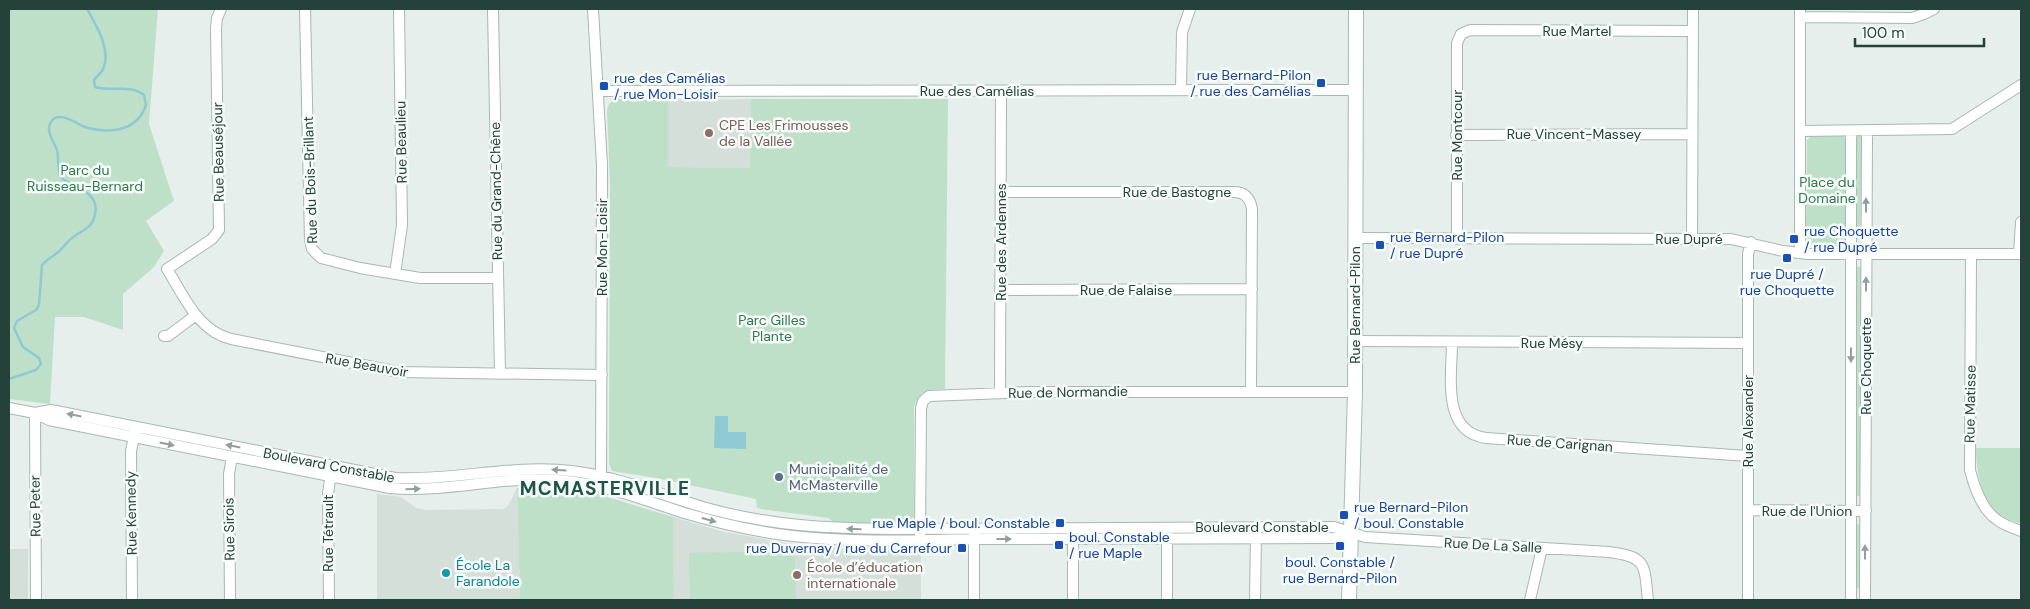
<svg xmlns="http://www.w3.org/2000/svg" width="2030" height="609" font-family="'DM Sans',sans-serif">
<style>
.built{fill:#d4dfda}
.green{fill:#bfe0c8}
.water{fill:#8ec9d4}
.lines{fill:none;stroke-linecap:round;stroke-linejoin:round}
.stream{stroke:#8ec9d4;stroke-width:2.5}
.street-casing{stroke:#a8b8b2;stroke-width:12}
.secondary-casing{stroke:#a4bbb3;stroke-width:16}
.street{stroke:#fff;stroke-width:10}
.secondary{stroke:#fff;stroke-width:14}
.oneway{fill:#92a09c}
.transit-dot{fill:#1a4fb4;stroke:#f7fbf9;stroke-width:2}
.education-dot{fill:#8d6e63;stroke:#f7fbf9;stroke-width:2}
.service-dot{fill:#5c6f8a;stroke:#f7fbf9;stroke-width:2}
.culture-dot{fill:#0f9aa8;stroke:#f7fbf9;stroke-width:2}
.labels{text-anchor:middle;stroke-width:5;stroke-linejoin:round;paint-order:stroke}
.street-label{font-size:14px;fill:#24423a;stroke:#f7fbf9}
.transit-label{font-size:14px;fill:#164399;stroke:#f7fbf9;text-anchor:start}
.education-label{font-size:14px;fill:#785e54;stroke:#f7fbf9;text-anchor:start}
.park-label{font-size:14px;fill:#2d7a4b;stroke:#f7fbf9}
.service-label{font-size:14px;fill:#4e5e75;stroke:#f7fbf9;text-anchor:start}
.culture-label{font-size:14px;fill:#0d838f;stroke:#f7fbf9;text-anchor:start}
.district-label{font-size:19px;font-weight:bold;letter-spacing:1px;fill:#1f5548;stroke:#f7fbf9}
</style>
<rect width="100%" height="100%" fill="#e6efeb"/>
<!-- built -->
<path class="built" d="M751 99 750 168 668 167V100Z
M517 488 520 600H377V494L401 497 416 508 426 510 503 509 508 506Z
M673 517 724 532 798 545 826 548 921 549V600H674Z
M9 549H28V600H9Z"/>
<!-- green -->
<path class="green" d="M9 9H158L149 124 174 201 146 221 164 251 154 267 123 294V330L84 317H55L50 404 9 399Z
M615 99 668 100V167L750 168 751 99H948L945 389C930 389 919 390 914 407V516L910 523H836L828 518 761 509 757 508 756 499 656 478 612 471 609 463 610 183 607 110 609 104Z
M1812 135H1842L1846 139 1847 240 1840 246 1813 245 1809 243 1806 239 1807 140Z
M1859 135 1862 136 1860 240 1856 238V139Z
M1857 267H1862V496H1858L1856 495V269Z
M1976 448H2021V524C2014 521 2006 519 1999 514 1981 500 1976 470 1976 448Z
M517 488 568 490 597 494 673 517 674 600H520Z
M1859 524H1861V587L1858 588 1855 586 1856 525Z
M795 551 796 600H690L689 553Z"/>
<!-- water -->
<path class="water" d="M715 416H728V432H746V449L714 448Z"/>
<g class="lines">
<!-- stream -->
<path class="stream" d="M9 379 36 370 41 364 39 358 23 347 14 328 17 321 36 310 39 305 42 265C46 260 51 258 57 253 63 248 68 240 76 235 82 231 90 228 93 221 106 189 68 188 61 177 57 169 59 158 57 150 54 142 45 130 51 122 53 118 56 117 60 117 69 117 77 124 85 127 109 134 137 132 146 105L144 95C131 84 111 92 95 87L94 80C96 77 100 74 102 71 113 52 96 25 87 9"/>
<defs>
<path id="street" d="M221 9 217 18 216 28 219 230 212 239 167 269C184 296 198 331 231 339L399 372 602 375
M305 9 310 240 312 249 321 258 360 268 420 278H498
M493 9 500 374
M593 9 602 165 601 483
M1800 17 1912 18 1924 14 1934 9
M1181 90 1182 32 1190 9
M598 91 1355 90
M1800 131 1952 129 2021 85
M1456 135 1692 134
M1001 192H1234C1245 192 1250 198 1252 209L1251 391
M1355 238 1731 239 1783 251 1808 254H2021
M1457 239V43L1461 34 1470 30 1692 31
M1692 240 1693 9
M1800 253V9
M1971 254 1970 470C1974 486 1982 509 1996 519 2003 525 2013 528 2021 531
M2019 254 2021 222
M395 274 402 225 399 9
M1000 290 1252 289
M164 336H168L196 315
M1355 341 1748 343
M1452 342C1452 375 1441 432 1486 438L1748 456
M1000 393 1001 91
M9 408 35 413 51 410 395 478C455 481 510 464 572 471 620 477 664 496 710 509 773 526 826 528 890 529L1334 527 1365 537 1609 552C1648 557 1644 565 1648 600
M35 413 49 420 390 488C445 493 500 476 556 480 601 483 639 498 681 512 718 523 755 532 793 536 857 543 921 540 985 539 1101 539 1217 538 1334 538L1351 533
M35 413 36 600
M1748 510 1866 511
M1167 531V600
M920 534 921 408 923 401 929 396 1029 392H1355
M132 600 131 451 135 432
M230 600 229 474 232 457
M329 600 328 494 331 472
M974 600V534
M1073 600V534
M1255 600 1256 533
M1530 600 1542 548
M1748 600V254L1751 242
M1851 600V131
M1865 600 1867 131"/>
<path id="secondary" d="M1349 600 1355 392 1356 9"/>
</defs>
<!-- street casing -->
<use href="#street" class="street-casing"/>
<!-- secondary casing -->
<use href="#secondary" class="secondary-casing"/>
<!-- street -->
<use href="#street" class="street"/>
<!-- secondary -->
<use href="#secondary" class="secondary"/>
</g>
<!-- one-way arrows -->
<defs><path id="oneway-solid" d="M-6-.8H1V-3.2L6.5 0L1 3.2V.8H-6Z" transform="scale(1.25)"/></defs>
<g class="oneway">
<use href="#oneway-solid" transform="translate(1866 205) rotate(-90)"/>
<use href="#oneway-solid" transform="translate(1866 284) rotate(-90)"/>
<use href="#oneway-solid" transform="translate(1851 355) rotate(90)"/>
<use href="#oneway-solid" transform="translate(74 415) rotate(-169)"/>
<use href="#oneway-solid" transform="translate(167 444) rotate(12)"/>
<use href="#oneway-solid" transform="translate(233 446) rotate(-169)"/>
<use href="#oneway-solid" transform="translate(559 470) rotate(-176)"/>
<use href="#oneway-solid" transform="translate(413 489) rotate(-1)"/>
<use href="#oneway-solid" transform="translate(709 520) rotate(15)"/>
<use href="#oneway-solid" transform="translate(854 529) rotate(-179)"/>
<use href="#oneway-solid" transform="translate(1004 539)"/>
<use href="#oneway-solid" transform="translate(1865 552) rotate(-90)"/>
</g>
<!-- markers -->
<g class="transit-dot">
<rect x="1316" y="78" width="10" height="10" rx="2.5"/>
<rect x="599" y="81" width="10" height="10" rx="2.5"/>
<rect x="1789" y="234" width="10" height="10" rx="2.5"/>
<rect x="1375" y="240" width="10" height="10" rx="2.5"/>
<rect x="1782" y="253" width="10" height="10" rx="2.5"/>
<rect x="1339" y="510" width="10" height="10" rx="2.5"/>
<rect x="1055" y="518" width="10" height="10" rx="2.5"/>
<rect x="1054" y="540" width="10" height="10" rx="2.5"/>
<rect x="1335" y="541" width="10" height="10" rx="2.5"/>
<rect x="957" y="543" width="10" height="10" rx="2.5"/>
</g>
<g class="education-dot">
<circle cx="709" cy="133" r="5"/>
<circle cx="797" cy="575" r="5"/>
</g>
<circle class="service-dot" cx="779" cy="477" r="5"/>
<circle class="culture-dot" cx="446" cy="573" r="5"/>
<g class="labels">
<!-- street labels -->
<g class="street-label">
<text x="1577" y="36">Rue Martel</text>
<text x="977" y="96">Rue des Camélias</text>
<text x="1574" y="139">Rue Vincent-Massey</text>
<text transform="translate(1457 135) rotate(-90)" y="5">Rue Montcour</text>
<text transform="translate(401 142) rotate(-91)" y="5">Rue Beaulieu</text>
<text transform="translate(218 152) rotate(-91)" y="5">Rue Beauséjour</text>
<text transform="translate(310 180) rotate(-92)" y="5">Rue du Bois-Brillant</text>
<text transform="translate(496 191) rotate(-91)" y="5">Rue du Grand-Chêne</text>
<text x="1177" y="197">Rue de Bastogne</text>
<text x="1689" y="244">Rue Dupré</text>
<text transform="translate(1001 242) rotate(-90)" y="5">Rue des Ardennes</text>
<text transform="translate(602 247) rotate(-90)" y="5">Rue Mon-Loisir</text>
<text x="1126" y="295">Rue de Falaise</text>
<text transform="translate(1355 305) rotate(-90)" y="5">Rue Bernard-Pilon</text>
<text x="1552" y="348">Rue Mésy</text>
<text transform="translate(367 365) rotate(10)" y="5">Rue Beauvoir</text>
<text transform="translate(1866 366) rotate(-90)" y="5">Rue Choquette</text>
<text transform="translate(1068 392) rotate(-1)" y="5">Rue de Normandie</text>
<text transform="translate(1970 404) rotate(-89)" y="5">Rue Matisse</text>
<text transform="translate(1748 421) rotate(-90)" y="5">Rue Alexander</text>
<text transform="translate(1560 443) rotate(4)" y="5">Rue de Carignan</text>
<text transform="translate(329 465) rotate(11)" y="5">Boulevard Constable</text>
<text transform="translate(35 506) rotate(-91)" y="5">Rue Peter</text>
<text x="1807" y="516">Rue de l'Union</text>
<text transform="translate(131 513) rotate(-91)" y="5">Rue Kennedy</text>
<text x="1262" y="532">Boulevard Constable</text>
<text transform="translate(229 529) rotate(-91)" y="5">Rue Sirois</text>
<text transform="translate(328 533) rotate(-90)" y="5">Rue Tétrault</text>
<text transform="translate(1493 545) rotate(3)" y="5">Rue De La Salle</text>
</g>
<!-- transit labels -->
<g class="transit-label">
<text x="1311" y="80" text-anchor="end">rue Bernard-Pilon<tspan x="1311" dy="16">/ rue des Camélias</tspan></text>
<text x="614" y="83">rue des Camélias<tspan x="614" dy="16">/ rue Mon-Loisir</tspan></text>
<text x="1804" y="236">rue Choquette<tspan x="1804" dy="16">/ rue Dupré</tspan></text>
<text x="1390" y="242">rue Bernard-Pilon<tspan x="1390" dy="16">/ rue Dupré</tspan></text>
<text x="1787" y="279" text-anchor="middle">rue Dupré /<tspan x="1787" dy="16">rue Choquette</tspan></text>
<text x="1354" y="512">rue Bernard-Pilon<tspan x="1354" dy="16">/ boul. Constable</tspan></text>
<text x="1050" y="528" text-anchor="end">rue Maple / boul. Constable</text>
<text x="1069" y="542">boul. Constable<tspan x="1069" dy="16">/ rue Maple</tspan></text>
<text x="952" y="553" text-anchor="end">rue Duvernay / rue du Carrefour</text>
<text x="1340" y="567" text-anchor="middle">boul. Constable /<tspan x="1340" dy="16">rue Bernard-Pilon</tspan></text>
</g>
<!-- education labels -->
<g class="education-label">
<text x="719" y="130">CPE Les Frimousses<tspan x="719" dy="16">de la Vallée</tspan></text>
<text x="807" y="572">École d’éducation<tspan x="807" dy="16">internationale</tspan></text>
</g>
<!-- park labels -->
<g class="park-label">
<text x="85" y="175">Parc du<tspan x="85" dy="16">Ruisseau-Bernard</tspan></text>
<text x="1827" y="187">Place du<tspan x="1827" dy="16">Domaine</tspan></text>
<text x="772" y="325">Parc Gilles<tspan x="772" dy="16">Plante</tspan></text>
</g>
<!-- service labels -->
<g class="service-label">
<text x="789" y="474">Municipalité de<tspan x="789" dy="16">McMasterville</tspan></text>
</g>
<!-- culture labels -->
<g class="culture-label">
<text x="456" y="570">École La<tspan x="456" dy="16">Farandole</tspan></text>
</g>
<!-- district labels -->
<g class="district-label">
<text x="605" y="495">MCMASTERVILLE</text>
</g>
</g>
<!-- border -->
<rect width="2030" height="609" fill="none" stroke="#24423a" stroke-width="20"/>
<!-- scale -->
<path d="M1855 38v8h129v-8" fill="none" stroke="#24423a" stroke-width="2.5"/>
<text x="1862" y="38" font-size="15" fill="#24423a" stroke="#f7fbf9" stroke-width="4" paint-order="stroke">100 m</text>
</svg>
